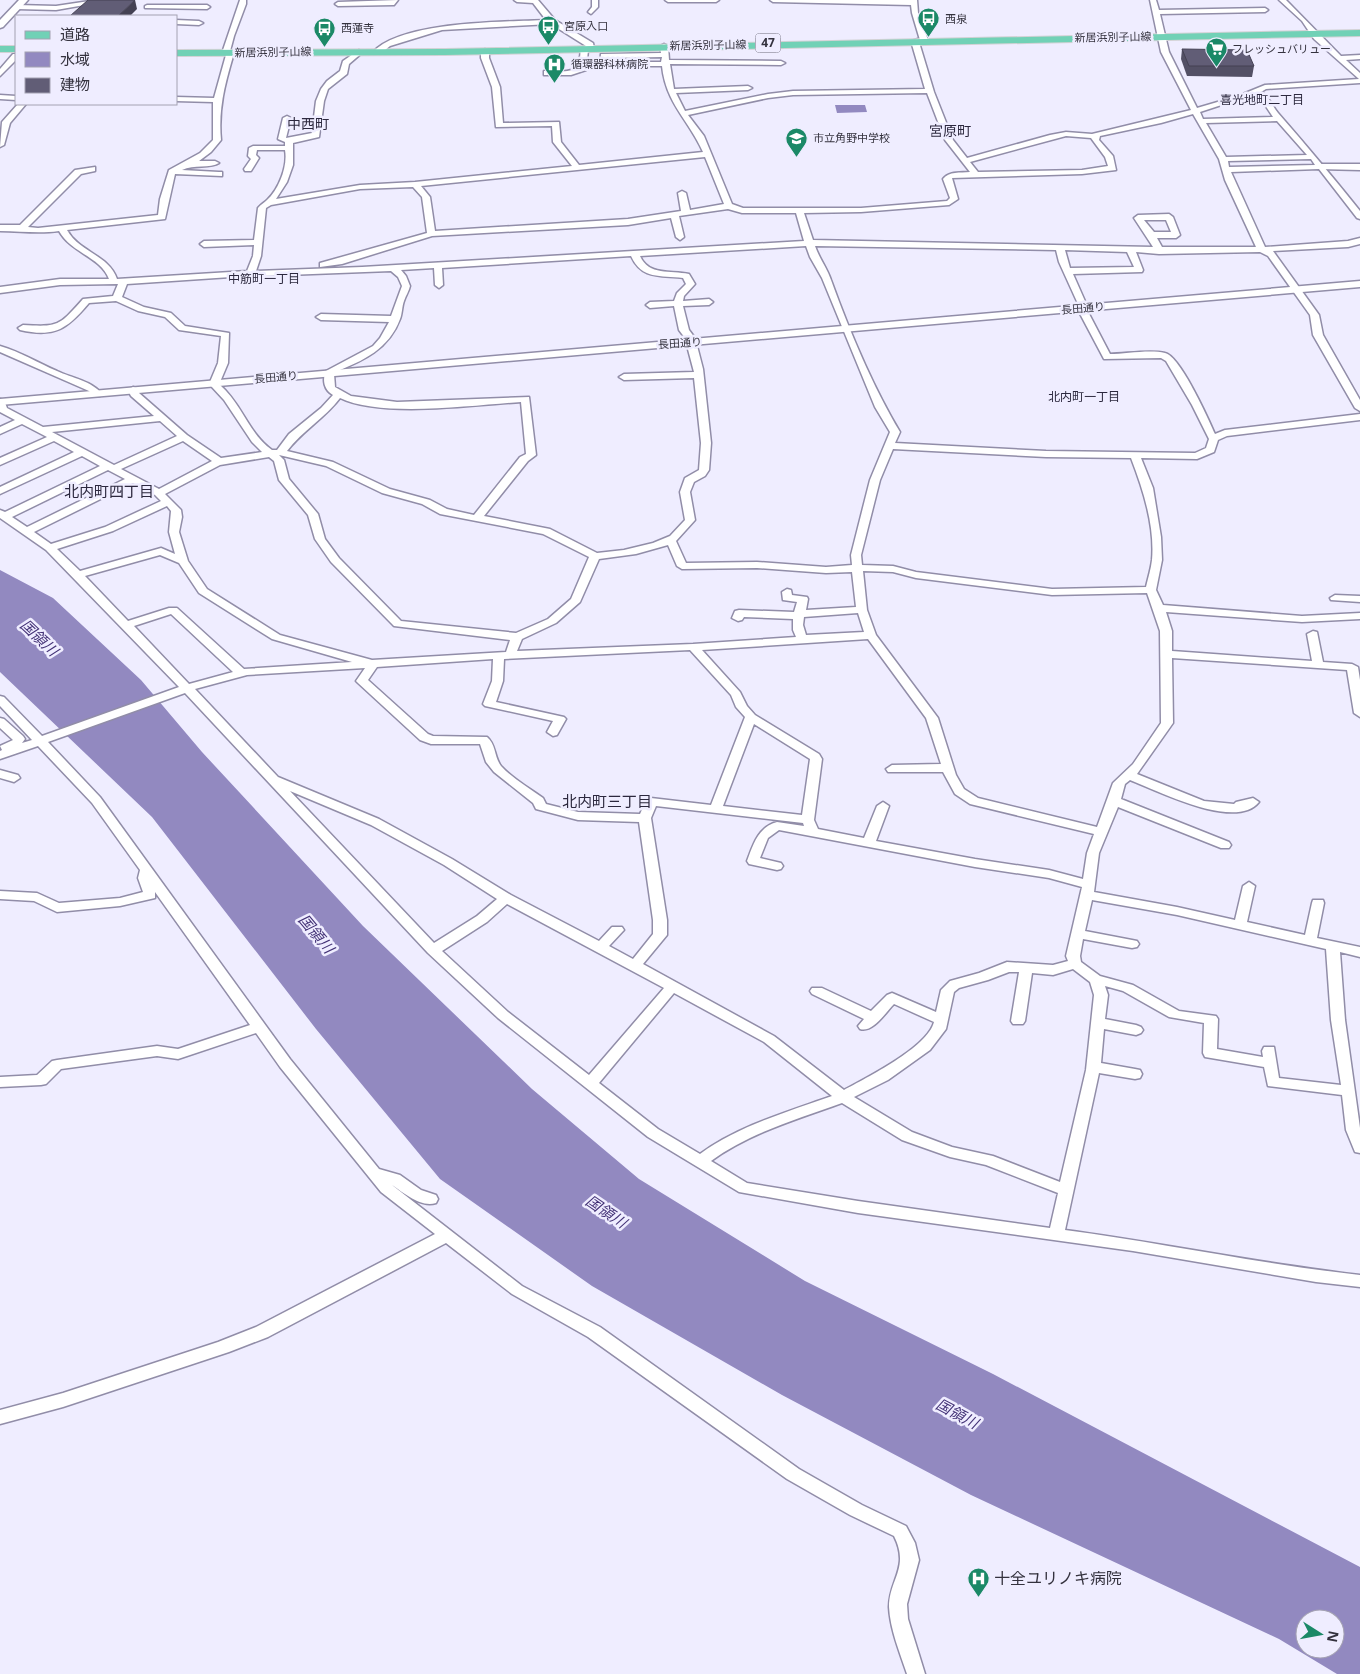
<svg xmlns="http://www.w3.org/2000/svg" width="1360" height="1674" font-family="'Noto Sans','Noto Sans JP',sans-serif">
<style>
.water{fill:#9289c0;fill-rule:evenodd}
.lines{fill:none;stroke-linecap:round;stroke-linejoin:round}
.minor-casing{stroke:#918da8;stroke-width:3}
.tertiary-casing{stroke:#918da8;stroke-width:3}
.primary-casing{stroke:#d2d2d5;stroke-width:2}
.minor{fill:#fff;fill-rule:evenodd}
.tertiary{fill:#fff;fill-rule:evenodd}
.primary{fill:#71d1b6;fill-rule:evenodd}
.wall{fill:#535065}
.shaded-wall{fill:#444153}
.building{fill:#615d76;stroke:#444153}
.labels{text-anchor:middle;stroke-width:5;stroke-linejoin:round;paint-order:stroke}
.far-poi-label{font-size:11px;fill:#34323e;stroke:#efedff;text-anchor:start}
.far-street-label{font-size:11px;fill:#34323e;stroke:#efedff}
.shield{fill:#efedff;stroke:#6c6a78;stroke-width:1}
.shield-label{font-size:12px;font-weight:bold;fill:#34323e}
.far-neighbourhood-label{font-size:12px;fill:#2c283e;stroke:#efedff}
.far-quarter-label{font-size:14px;fill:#2c283e;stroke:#efedff}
.neighbourhood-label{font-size:15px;fill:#2c283e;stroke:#efedff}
.water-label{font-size:15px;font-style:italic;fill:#433276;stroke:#efedff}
.near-poi-label{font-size:16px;fill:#34323e;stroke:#efedff;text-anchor:start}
</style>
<rect width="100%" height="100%" fill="#efedff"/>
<!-- water -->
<path class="water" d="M835 105H865L867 112 837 113Z
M0 570 53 598 141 680 202 752 363 926 532 1089 639 1179 805 1281 993 1374 1360 1567V1674H1337L1279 1639 971 1495 782 1395 592 1286 440 1179 316 1029 152 817 0 672ZM1305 1619H1335V1649H1305Z"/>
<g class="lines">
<defs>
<path id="minor" d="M96 0H113L56 10 17 9 14 7 17 5 56 6Z
M240 0H246V4L234 36 230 51 234 53C225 83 218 109 221 140L211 152 199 161H215L219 163C210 169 194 164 182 170L219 172H222V176L175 174 165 219 67 230C79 252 109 255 117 279L247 271 253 256 254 245 204 247 200 244 204 241 254 240 258 208C261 204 264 203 267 200 279 189 288 166 285 150H257L256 155 259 158 251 171H245L244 169 251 159 248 156 249 148 253 146H285V142L278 139 283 118 287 116 291 118 286 138 312 133 316 101 321 89 327 81 340 71 343 61 359 50 363 52 349 64 347 74 328 89 324 101 319 137 293 143V165L287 182 276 199 360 185 415 182 572 166 553 142 552 126 496 127 492 87 481 58V51L485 49 489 51V58L500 87 503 123 559 122 561 142 579 165 703 152C689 120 666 104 662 66H604L600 64 601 54 661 53 660 46 664 44 668 46 669 60 781 61 785 63 781 65 670 64 674 89 748 86 752 88 748 90 676 93 685 111 768 94 793 91 925 89 911 41 918 39 934 92 953 140 967 158 1050 135 1066 132 1092 134 1191 110 1161 52 1150 0H1156L1159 10 1265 8 1268 10 1265 12 1160 14 1169 52 1197 108 1238 96 1265 85 1359 79 1314 39 1302 21 1279 0H1286L1341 56 1360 55V59L1346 60 1360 73V83L1266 89 1261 92C1270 97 1272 106 1278 113 1305 144 1333 177 1360 211V219L1357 218 1319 169 1231 172 1265 247 1348 241 1360 238V244L1348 247 1273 251 1319 315 1323 335 1360 400V411L1355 408 1313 335 1310 315 1268 256 1260 252 1159 254 1136 252 1143 270 1142 272 1073 274 1088 308 1087 310 1110 354C1125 354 1150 349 1165 353 1180 356 1208 418 1215 434L1225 430 1360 414V420L1227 436 1218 440 1214 452 1197 459 1141 458 1153 488 1161 537 1162 560 1156 590 1163 605 1302 616 1360 613V619L1302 622 1166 612 1172 631V651L1312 661 1307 634 1313 631 1317 632 1323 662 1352 664 1358 667 1360 680V717L1354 713 1347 670 1172 658 1173 723 1137 774 1204 801 1234 804 1236 802 1253 798 1259 802C1236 831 1158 791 1130 780L1125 784 1121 799 1229 842 1231 845 1229 848H1221L1118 807 1099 853 1094 892 1177 907 1235 920 1243 886 1249 882 1255 886 1247 922 1305 935 1312 903 1313 900H1323L1324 903 1317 938 1360 947V957L1340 952 1345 1020 1360 1128V1153L1355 1152 1346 1130 1342 1095 1268 1086 1264 1067 1205 1057 1203 1053 1204 1023 1169 1017 1123 991 1105 986 1108 995 1105 1019 1136 1025 1141 1027 1143 1030 1141 1033 1136 1035 1104 1029 1101 1063 1135 1069 1140 1070 1142 1074 1140 1078 1135 1079 1099 1073 1065 1230C1163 1243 1261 1264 1360 1275V1287L1316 1282 1133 1251 858 1213 739 1192 648 1137 498 1018 428 953 185 693 48 742 100 797 290 1059 379 1169 400 1175 421 1190 436 1195 438 1199 436 1203C421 1208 404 1193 392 1185L522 1286 600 1327 799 1469 862 1505 906 1526 915 1543 919 1560 907 1604 908 1619 925 1674H907C900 1653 890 1629 889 1607 889 1579 910 1568 894 1536L850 1515 787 1479 588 1337 512 1294 446 1243 268 1337 229 1352 63 1407 0 1424V1410L63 1393 218 1342 256 1327 435 1234 381 1192 280 1067 256 1033 178 1059 157 1056 61 1069 46 1084 41 1085 0 1087V1077L37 1075 52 1061 57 1060 157 1046 178 1049 250 1025 155 892V898L120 906 57 912 34 901 0 899V891L37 893 59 903 120 898 143 892 138 878 140 870 92 803 38 746 0 759V751L2 750 0 746 13 740 0 728V718L4 719 23 736 25 739 22 743 32 740 0 706V696L4 697 42 736 179 687 46 550 0 518V510L5 512 100 466 82 456 0 494V487L74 452 54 441 0 465V458L47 437 22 424 0 434V427L15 420 0 412V399L4 400 7 408 43 427 154 416 131 396 128 390 133 387 136 388 139 393 187 435 221 458 262 452 252 442 224 400 211 386 210 382 218 363 221 336 179 330 165 317 138 311 116 301 89 303C67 329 55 338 20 330L18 328 23 325C59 327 59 326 83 299L113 296 118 284 60 285 0 293V287L60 279H109C101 257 71 253 59 231 38 234 21 231 0 231V225H20L75 170 95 167V171L81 174 28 227 38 228 158 215 160 199 169 170 200 153 213 140V102L176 101V97L214 98 226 55 222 53ZM662 57 661 62H608V58ZM927 93 945 140 970 172C960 173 949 171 943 179L950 198 947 201 861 208H743L732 204 704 136 688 115 768 98 793 95ZM1255 94 1261 99 1273 117 1203 119 1200 112ZM1193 114 1219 159 1225 180 1256 247H1162L1157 238H1176L1180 235 1173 217 1169 214 1138 215 1134 218 1153 247 813 240 804 213 861 212 949 205 958 199 952 178 1082 174 1116 170 1113 156 1099 140 1100 136 1161 123ZM1277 121 1307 155 1226 157 1206 123ZM1066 136 1091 138 1105 157 1108 166 1082 170 978 172 970 162ZM705 157 724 204 690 210 686 193 682 191 678 193 681 211 628 219 435 231 430 197 421 186ZM1311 159 1315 165 1229 167 1228 161ZM413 187 422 197 427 233 320 263V267L342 264 432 236 628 225 671 218 676 237 680 240 684 237 679 216 728 209 742 213H796L804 241 362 267 256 271 261 256 266 208 271 205 360 189ZM1144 220H1166L1171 232H1154ZM806 246 810 257 822 278 875 407 890 432 870 480 851 555 852 565 826 567 757 562 686 563 676 541 695 520 690 492 694 482 705 476 709 470 711 443 703 369 695 338 689 330 683 306 709 305 713 302 709 299 683 301 684 296 695 284 689 274C670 270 649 276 640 256ZM815 246 1056 250 1059 262 1079 306 1077 308 1104 359 1161 358 1166 361 1192 405 1209 439 1206 448 1195 453 1046 451 895 443 900 432C873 387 849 330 831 280 827 268 819 258 815 246ZM1065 250 1127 252 1134 267 1070 268ZM631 256C642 280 660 275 683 278L686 284 677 293 674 301 650 302 646 305 650 308 674 306 679 330 685 338 694 372 624 374 619 377 624 380 694 378 701 443 699 470 685 478 680 492 685 520 670 536 653 543 624 550 597 553 550 529 484 516 528 461 536 455 529 397 397 402 351 396 335 387 334 374 335 372C363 361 389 349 400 319 402 315 402 306 404 301 406 295 409 291 410 286L406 276 401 270 434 268 435 285 439 288 443 285 442 268ZM391 271 398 277 402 286 391 316 321 314 316 317 321 320 389 322 380 338 373 346 326 371C322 380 324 390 333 395L321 408 289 434 277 450H272C249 434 242 404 220 385V382L228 363 229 333 185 326 171 313 144 307 122 297 127 284 231 277ZM340 398C380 418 476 405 521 402L526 454 520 457 474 515 447 509 430 500 390 489 333 462 287 451C302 431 325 418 340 398ZM160 421 177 436 114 465 52 432ZM183 441 212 461 159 489 121 469ZM893 449 1046 457 1131 458C1143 489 1155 526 1152 560 1151 569 1148 578 1146 587L1052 589 916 572 893 566 862 565 861 555 880 480ZM279 455 326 466 382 493 422 504 440 514 543 534 589 557 571 599 548 619 516 633 401 621 339 558 325 539 318 514 289 479 284 460ZM269 457 274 461 279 480 308 515 315 539 331 562 394 626 510 640 506 652 372 660 280 635 207 589 188 561 179 532 182 517 181 510 165 494 220 465ZM108 470 125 479 27 527 12 517ZM133 483 155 495 161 501 105 527 51 544 34 532ZM167 506 171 511 169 532 175 554 161 548 80 571 57 549 113 531ZM668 545 677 566 682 569 757 568 826 573 852 572 856 607 806 610 808 599 807 597 792 595 791 590 787 589 782 592 783 600 797 602 794 612 739 610 735 611 732 618 738 621 742 620 744 617 793 619V630L796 637 693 644 517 651 522 639 556 623 580 602 599 559 636 554ZM160 555 179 563 199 593 272 639 352 662 244 669 177 608H169L128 621 85 576ZM863 571 893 572 916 578 1052 595 1147 593 1160 631 1161 723 1133 764 1113 783 1097 827 978 798 964 789 956 775 938 718 876 635 867 610ZM858 613 864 632 806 635 803 625 804 617ZM171 614 233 672 189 684 134 626ZM868 639 926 718 941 764 892 765 886 769 888 772H943L955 794 970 804 1094 834 1087 853 1083 879 1049 870 975 859 876 841 889 806 883 802 877 806 864 838 818 829 814 820 822 759 819 754 755 715 747 706 740 692 702 650ZM690 650 731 695 736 707 745 717 711 805 651 798 647 799 640 814 578 812 546 804 543 798C529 788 513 779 501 766 494 757 496 744 487 737L433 736 428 734 368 680 377 667 493 659 492 681 483 704 485 706 553 721 547 732 553 736 557 735 566 719 564 717 496 702 503 681 504 659ZM365 668 356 681 358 683 420 740 431 744H480L486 762 494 772 533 803 536 809 578 820 639 822 653 920V934L633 959 609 946 624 930 622 927H612L599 941 511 895 452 859 379 819 278 777 195 689 247 675ZM754 724 810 759 802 815 723 806ZM290 791 371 825 444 865 497 899 477 916 434 943ZM656 806 803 823 804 826 777 822C758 827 753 845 747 861L749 864 777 870 781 869 783 866 781 863 760 858 768 838 779 830 975 867 1049 878 1082 887 1066 956 1068 961 1053 965 1007 962 979 973 950 981 941 990 936 1012 892 993 887 995 871 1011 822 988H812L810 991 812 994 864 1019 858 1026 860 1029C873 1033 885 1013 894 1004L934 1022C928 1047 866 1078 844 1090L774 1036 643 964 667 935V920L651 818ZM1092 900 1177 915 1326 949 1331 1020 1341 1085 1279 1078 1274 1047H1264L1262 1051 1263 1057 1217 1049 1218 1019 1216 1016 1179 1011 1133 985 1100 976 1081 962 1080 956 1083 939 1132 948 1137 947 1139 944 1137 941 1132 940 1085 931ZM507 904 664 988 589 1075 508 1012 442 951 487 922ZM1073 969 1090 982 1094 995 1086 1070 1060 1182 993 1156 952 1147 912 1132 854 1097 888 1080 930 1050 946 1029 954 992 959 988 988 980 1009 972H1019L1011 1021 1013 1024H1023L1025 1021 1032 973 1053 975ZM674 993 764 1042 832 1096C787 1112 738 1126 700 1154L658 1129 599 1083ZM842 1103 902 1140 950 1157 986 1165 1058 1193 1050 1228 858 1201 747 1183 711 1161C749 1133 798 1119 842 1103Z
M398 0 394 5 338 6 335 4 338 2Z
M514 0H538L555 20 593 43 594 48 588 50 586 70 571 75H544V71H547C558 71 569 73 579 67L581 48 586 46 551 24 442 30 390 46 380 54 373 52C402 21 504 22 546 20L533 3 517 2Z
M592 0H598V7L591 14 588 12 592 7Z
M665 0H719L716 2H668Z
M770 0H917L918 13 928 40 924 42 920 40 912 13 911 5 773 2Z
M147 5H207L210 7 207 9 145 8V6Z
M176 20 199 21 203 23 199 25 176 24Z
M13 54H16V60L0 76V69Z
M0 95 16 96V100L0 99Z
M18 104H26L10 123 4 145 0 147 2 122Z
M0 346C21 352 38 363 57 371 72 378 92 381 102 394L100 396H94L89 391 0 352Z
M1335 595 1360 596V602L1331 600 1330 598Z
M0 770 18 775 20 778 14 782 0 778Z"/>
<path id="tertiary" d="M19 0H28L3 27 0 28V20Z
M1321 164H1360V170L1318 169V165Z
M1360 281V287L0 405V399Z"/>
<path id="primary" d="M1360 30V36L445 55 176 56V50L445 49Z
M0 46H16V52H0Z"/>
</defs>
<!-- minor casing -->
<use href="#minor" class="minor-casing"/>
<!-- tertiary casing -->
<use href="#tertiary" class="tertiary-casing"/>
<!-- primary casing -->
<use href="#primary" class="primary-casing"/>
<!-- minor -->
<use href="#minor" class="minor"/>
<!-- tertiary -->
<use href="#tertiary" class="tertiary"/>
<!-- primary -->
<use href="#primary" class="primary"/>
</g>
<!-- wall -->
<path class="wall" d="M1182 49 1254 66 1252 77 1187 76 1181 59Z"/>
<!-- shaded-wall -->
<path class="shaded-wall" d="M135 0 137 9 130 16H118Z"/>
<!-- building -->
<path class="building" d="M88 0H135L118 16H70Z
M1182 49 1247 50 1254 66H1189Z"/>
<!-- icons -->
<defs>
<symbol id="bus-pin" viewBox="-11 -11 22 30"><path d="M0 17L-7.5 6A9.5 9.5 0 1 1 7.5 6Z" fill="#1b8967" stroke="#efedff"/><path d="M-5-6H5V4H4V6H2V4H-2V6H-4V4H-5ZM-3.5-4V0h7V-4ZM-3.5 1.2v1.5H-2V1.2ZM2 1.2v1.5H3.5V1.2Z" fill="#fff"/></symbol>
<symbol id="supermarket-pin" viewBox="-11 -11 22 30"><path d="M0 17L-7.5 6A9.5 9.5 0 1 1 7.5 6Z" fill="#1b8967" stroke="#efedff"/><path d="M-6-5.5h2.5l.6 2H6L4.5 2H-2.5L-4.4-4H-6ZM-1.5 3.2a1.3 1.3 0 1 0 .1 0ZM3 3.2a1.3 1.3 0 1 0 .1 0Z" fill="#fff"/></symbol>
<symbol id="hospital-pin" viewBox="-11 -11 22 30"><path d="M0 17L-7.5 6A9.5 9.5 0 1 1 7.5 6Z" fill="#1b8967" stroke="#efedff"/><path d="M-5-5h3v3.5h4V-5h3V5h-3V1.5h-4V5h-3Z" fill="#fff"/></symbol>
<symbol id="school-pin" viewBox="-11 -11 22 30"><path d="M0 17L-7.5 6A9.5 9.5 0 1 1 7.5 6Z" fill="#1b8967" stroke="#efedff"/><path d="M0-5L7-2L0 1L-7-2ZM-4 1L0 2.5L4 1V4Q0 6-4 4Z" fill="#fff"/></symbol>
</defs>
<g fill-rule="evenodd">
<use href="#bus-pin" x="916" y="6" width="25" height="34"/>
<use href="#bus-pin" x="536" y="14" width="25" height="34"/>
<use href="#bus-pin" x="312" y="16" width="25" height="34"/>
<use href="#supermarket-pin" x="1204" y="36" width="25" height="34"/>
<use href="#hospital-pin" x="542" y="52" width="25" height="34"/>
<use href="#school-pin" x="784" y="126" width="25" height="34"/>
<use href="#hospital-pin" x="966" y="1566" width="25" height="34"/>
</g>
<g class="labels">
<!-- far-poi labels -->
<g class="far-poi-label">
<text x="945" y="23">西泉</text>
<text x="564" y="30">宮原入口</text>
<text x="341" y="32">西蓮寺</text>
<text x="1232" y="53">フレッシュバリュー</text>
<text x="571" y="68">循環器科林病院</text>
<text x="813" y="142">市立角野中学校</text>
</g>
<!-- far-street labels -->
<g class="far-street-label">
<text transform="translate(1113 37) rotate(-1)" y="4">新居浜別子山線</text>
<text transform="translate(708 45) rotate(-1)" y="4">新居浜別子山線</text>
<text transform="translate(273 52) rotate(-1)" y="4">新居浜別子山線</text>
<text transform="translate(1083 308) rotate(-5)" y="4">長田通り</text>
<text transform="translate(680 343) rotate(-4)" y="4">長田通り</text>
<text transform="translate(276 377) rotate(-5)" y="4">長田通り</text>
</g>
<!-- shield labels -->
<rect class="shield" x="755.5" y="33.5" width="25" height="19" rx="4"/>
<g class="shield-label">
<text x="768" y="47">47</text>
</g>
<!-- far-neighbourhood labels -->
<g class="far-neighbourhood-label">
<text x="1262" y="104">喜光地町二丁目</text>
<text x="264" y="283">中筋町一丁目</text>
<text x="1084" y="401">北内町一丁目</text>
</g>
<!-- far-quarter labels -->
<g class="far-quarter-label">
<text x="308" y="129">中西町</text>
<text x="950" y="136">宮原町</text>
</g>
<!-- neighbourhood labels -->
<g class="neighbourhood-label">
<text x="109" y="497">北内町四丁目</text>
<text x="607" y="807">北内町三丁目</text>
</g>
<!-- water labels -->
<g class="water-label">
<text transform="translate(39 638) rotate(43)" y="5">国領川</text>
<text transform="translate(316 934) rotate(50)" y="5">国領川</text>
<text transform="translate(606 1212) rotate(34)" y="5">国領川</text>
<text transform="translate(957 1414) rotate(28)" y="5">国領川</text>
</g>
<!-- near-poi labels -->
<g class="near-poi-label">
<text x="994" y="1584">十全ユリノキ病院</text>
</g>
</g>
<!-- legend -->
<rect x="15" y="15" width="162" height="90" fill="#efedff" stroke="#a4a2b2"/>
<rect x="25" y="31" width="25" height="8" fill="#71d1b6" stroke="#a4a2b2"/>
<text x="60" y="40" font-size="15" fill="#34323e">道路</text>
<rect x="25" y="52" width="25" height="15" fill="#9289c0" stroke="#a4a2b2"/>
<text x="60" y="65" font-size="15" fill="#34323e">水域</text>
<rect x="25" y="78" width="25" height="15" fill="#615d76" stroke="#a4a2b2"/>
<text x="60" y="90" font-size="15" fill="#34323e">建物</text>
<!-- north arrow -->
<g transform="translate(1320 1634) rotate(101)"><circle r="24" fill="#efedff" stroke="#a4a2b2"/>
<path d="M0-4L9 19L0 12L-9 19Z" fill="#1b8967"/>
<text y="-8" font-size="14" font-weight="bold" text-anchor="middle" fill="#34323e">N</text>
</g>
</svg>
